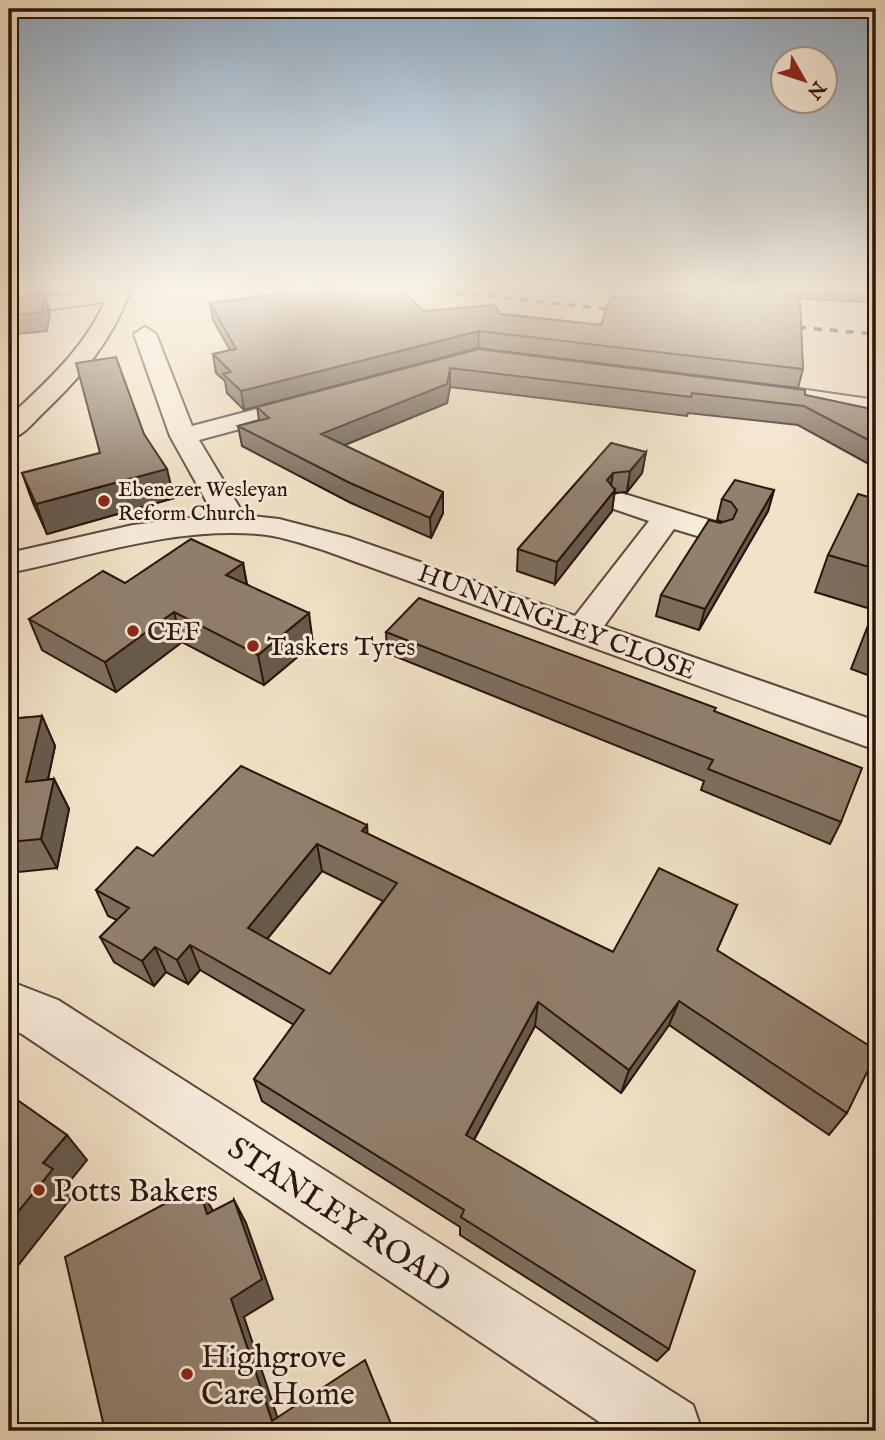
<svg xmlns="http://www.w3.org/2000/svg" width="885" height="1440" font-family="'IM FELL English',serif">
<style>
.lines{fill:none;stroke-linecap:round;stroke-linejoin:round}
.minor-casing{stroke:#5c483b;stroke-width:4}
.major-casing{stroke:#2a150c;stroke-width:4}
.minor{fill:#f7ecdb;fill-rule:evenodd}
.major{fill:#f2e2c7;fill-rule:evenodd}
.rail{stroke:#2a150c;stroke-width:3.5;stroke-dasharray:8 8;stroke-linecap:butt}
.wall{fill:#7e6e5e;stroke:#2a150c;stroke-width:2;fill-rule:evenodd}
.shaded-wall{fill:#665a4c;stroke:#2a150c;stroke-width:2}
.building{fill:#92806d;stroke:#2a150c;stroke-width:2;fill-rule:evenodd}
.poi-dot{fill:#8f2418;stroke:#f7ecdb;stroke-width:2.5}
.labels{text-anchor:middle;stroke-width:6;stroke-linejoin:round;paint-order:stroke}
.far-poi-label{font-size:21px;fill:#2a150c;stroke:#f7ecdb;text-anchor:start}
.street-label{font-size:26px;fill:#2a150c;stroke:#f7ecdb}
.poi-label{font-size:26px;fill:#2a150c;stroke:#f7ecdb;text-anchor:start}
.near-poi-label{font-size:32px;fill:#2a150c;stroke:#f7ecdb;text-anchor:start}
.near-street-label{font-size:32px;fill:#2a150c;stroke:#f7ecdb}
</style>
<rect width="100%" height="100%" fill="#f2e2c7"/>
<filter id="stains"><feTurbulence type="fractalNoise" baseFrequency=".00286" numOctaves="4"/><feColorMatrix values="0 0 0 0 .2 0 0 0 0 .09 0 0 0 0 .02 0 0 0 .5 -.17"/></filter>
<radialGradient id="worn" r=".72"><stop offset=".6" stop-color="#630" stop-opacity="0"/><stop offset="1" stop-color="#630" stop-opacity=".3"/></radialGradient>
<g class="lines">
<defs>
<path id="minor" d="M119 289 130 295 126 299 9 315V302Z
M145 327 156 334 192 426 310 395 319 398 323 403 319 408 199 440 244 515 279 519 348 537 575 616 649 521 611 508 606 502 611 496 621 493 631 496 725 525 729 532 725 539 714 541 674 529 604 626 876 721V750L326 551C304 544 281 536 258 534 173 527 91 556 9 573V553L133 525 214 515 170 436 134 334Z
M779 386 876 400V416L770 399 766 394 770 389Z
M9 981 58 1000 693 1405 702 1431H613L22 1034 9 1028Z"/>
<path id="major" d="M111 287H131C115 338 81 377 42 414 32 424 23 436 9 439V417C51 378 91 342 111 287Z"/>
</defs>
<!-- minor casing -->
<use href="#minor" class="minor-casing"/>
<!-- major casing -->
<use href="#major" class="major-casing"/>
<!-- minor -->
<use href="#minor" class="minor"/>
<!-- major -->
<use href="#major" class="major"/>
<!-- rail -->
<path class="rail" d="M408 287 625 311
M782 326 876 334"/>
</g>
<!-- wall -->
<path class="wall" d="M637 287H876V303L796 298 803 369 798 388 478 348 244 410 227 393 225 381 216 373 213 354 230 350 213 320 210 303 315 293 423 311 500 314 601 325 685 294Z
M479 349 805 395 876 410V468L798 425 688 413 687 416 450 387 447 403 344 445 443 513 431 538 351 503 242 446 238 426 259 420 257 407Z
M144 434 174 498 47 534 33 503 22 473 100 453Z
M611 443 646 452 642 473 627 492 614 493 612 511 555 584 517 571 518 549Z
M774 490 768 511 699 630 656 616 661 595 720 523 723 522 717 520 722 499Z
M876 499V678L851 669 874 610 815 592 828 555Z
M243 563 247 584 313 644 264 685 182 642 116 692 42 650 29 619 125 583Z
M386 632 715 712 841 822 830 844 701 790 704 781 387 653Z
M42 716 55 746 48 779H54L69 809 57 868 9 873V719Z
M368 834 613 952 737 905 717 950 847 1113 829 1135 669 1025 621 1093 535 1026 474 1140 669 1349 657 1361 460 1235V1227L262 1101 254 1079 294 1025 200 970 188 984 166 972 154 986 114 962 100 937 117 920 108 916 96 890 153 856ZM322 871 383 901 330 974 267 939Z"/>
<!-- shaded-wall -->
<path class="shaded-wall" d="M9 287H59L56 294 45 296 50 312 47 331 9 335Z
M479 331 478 348 244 410 241 391Z
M450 368V387L447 403 323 454 321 434Z
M646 452 642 473 627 492 630 471Z
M167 469 174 498 47 534 36 504Z
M613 473 610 493 607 480Z
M615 490 612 511 555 584 557 562Z
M774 490 768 511 699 630 705 609Z
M443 492V513L431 538 430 518Z
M243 563 248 593 226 575Z
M174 612 182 642 116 692 105 662Z
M309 613 313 644 264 685 258 655Z
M42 716 55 746 41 812 26 782Z
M54 779 69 809 57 868 41 839Z
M367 825 369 852 362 831Z
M317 844 322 871 255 954 248 928Z
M190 945 200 970 188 984 177 960Z
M155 947 166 972 154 986 142 961Z
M679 1001 669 1025 621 1093 629 1070Z
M538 1002 535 1026 465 1156 466 1135Z
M67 1135 87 1160 67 1185 75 1193 9 1277V1223L43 1163Z
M198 1186 212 1209 221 1236 207 1214Z
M234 1200 246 1223 273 1299 244 1317 282 1431 272 1421 231 1299Z"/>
<!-- building -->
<path class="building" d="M358 287H399L423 311 495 305 500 314 601 325 610 298 688 294V287H772L800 299 803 369 479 331 241 391 223 374 231 372 213 354 236 349 210 303 313 289 315 293Z
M45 294 42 312 9 316V299Z
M479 349 805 390V395L876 410V444L804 406 692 393 691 397 450 368 447 384 321 434 443 492 430 518 350 483 238 426 269 418 257 407Z
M116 357 144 434 167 469 36 504 22 473 100 453 76 363Z
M611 443 646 452 630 471 613 473 607 480 615 490 557 562 518 549Z
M735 480 774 490 705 609 661 595 709 520 720 523 733 519 737 510 731 502 722 499Z
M858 494 876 499V569L828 555Z
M191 539 243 563 226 575 309 613 258 655 174 612 105 662 29 619 103 571 125 583Z
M419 598 716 708 714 711 862 768 841 822 708 769 713 760 386 632Z
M876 609V635L867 632Z
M42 716 26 782 54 779 41 839 9 842V719Z
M241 766 367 825 362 831 613 952 659 868 737 905 717 950 876 1050V1054L847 1113 679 1001 629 1070 538 1002 466 1135 695 1271 669 1349 461 1217 464 1210 254 1079 304 1010 190 945 177 960 155 947 142 961 100 937 129 908 96 890 137 847 153 856ZM317 844 397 883 330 974 248 928Z
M9 1094 67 1135 43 1163 53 1169 9 1223Z
M198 1186 207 1214 234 1200 262 1279 231 1299 272 1421 365 1360 394 1431H105L65 1257Z"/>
<!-- sky -->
<linearGradient id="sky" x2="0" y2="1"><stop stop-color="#91aac1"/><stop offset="0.59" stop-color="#f9f2e6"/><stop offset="1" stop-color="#f9f2e6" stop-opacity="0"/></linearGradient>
<rect width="885" height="488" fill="url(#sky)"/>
<!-- markers -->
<g class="poi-dot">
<circle cx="104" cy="501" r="7"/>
<circle cx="133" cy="631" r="7"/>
<circle cx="253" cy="646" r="7"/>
<circle cx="39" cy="1190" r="7"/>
<circle cx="187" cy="1374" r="7"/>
</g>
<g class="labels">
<!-- far-poi labels -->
<g class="far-poi-label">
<text x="118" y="496">Ebenezer Wesleyan<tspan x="118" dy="24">Reform Church</tspan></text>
</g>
<!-- street labels -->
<g class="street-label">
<text transform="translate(557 621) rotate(20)" y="9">HUNNINGLEY CLOSE</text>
</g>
<!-- poi labels -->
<g class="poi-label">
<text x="147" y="640">CEF</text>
<text x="267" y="655">Taskers Tyres</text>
</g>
<!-- near-poi labels -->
<g class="near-poi-label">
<text x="53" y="1201">Potts Bakers</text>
<text x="201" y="1367">Highgrove<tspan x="201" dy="37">Care Home</tspan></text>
</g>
<!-- near-street labels -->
<g class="near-street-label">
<text transform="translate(340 1214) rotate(33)" y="11">STANLEY ROAD</text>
</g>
</g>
<!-- margin -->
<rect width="885" height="1440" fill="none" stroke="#f2e2c7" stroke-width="35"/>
<rect x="10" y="10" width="864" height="1419" fill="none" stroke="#2a150c" stroke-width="3.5"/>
<rect x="18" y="18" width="850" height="1405" fill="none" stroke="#2a150c" stroke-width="2"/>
<!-- north arrow -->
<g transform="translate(804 80) rotate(129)"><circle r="33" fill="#f7ecdb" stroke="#a59688" stroke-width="2"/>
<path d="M0-5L12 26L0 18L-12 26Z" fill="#8f2418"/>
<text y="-10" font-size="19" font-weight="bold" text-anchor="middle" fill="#2a150c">N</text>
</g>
<rect width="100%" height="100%" filter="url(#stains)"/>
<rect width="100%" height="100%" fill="url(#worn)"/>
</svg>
